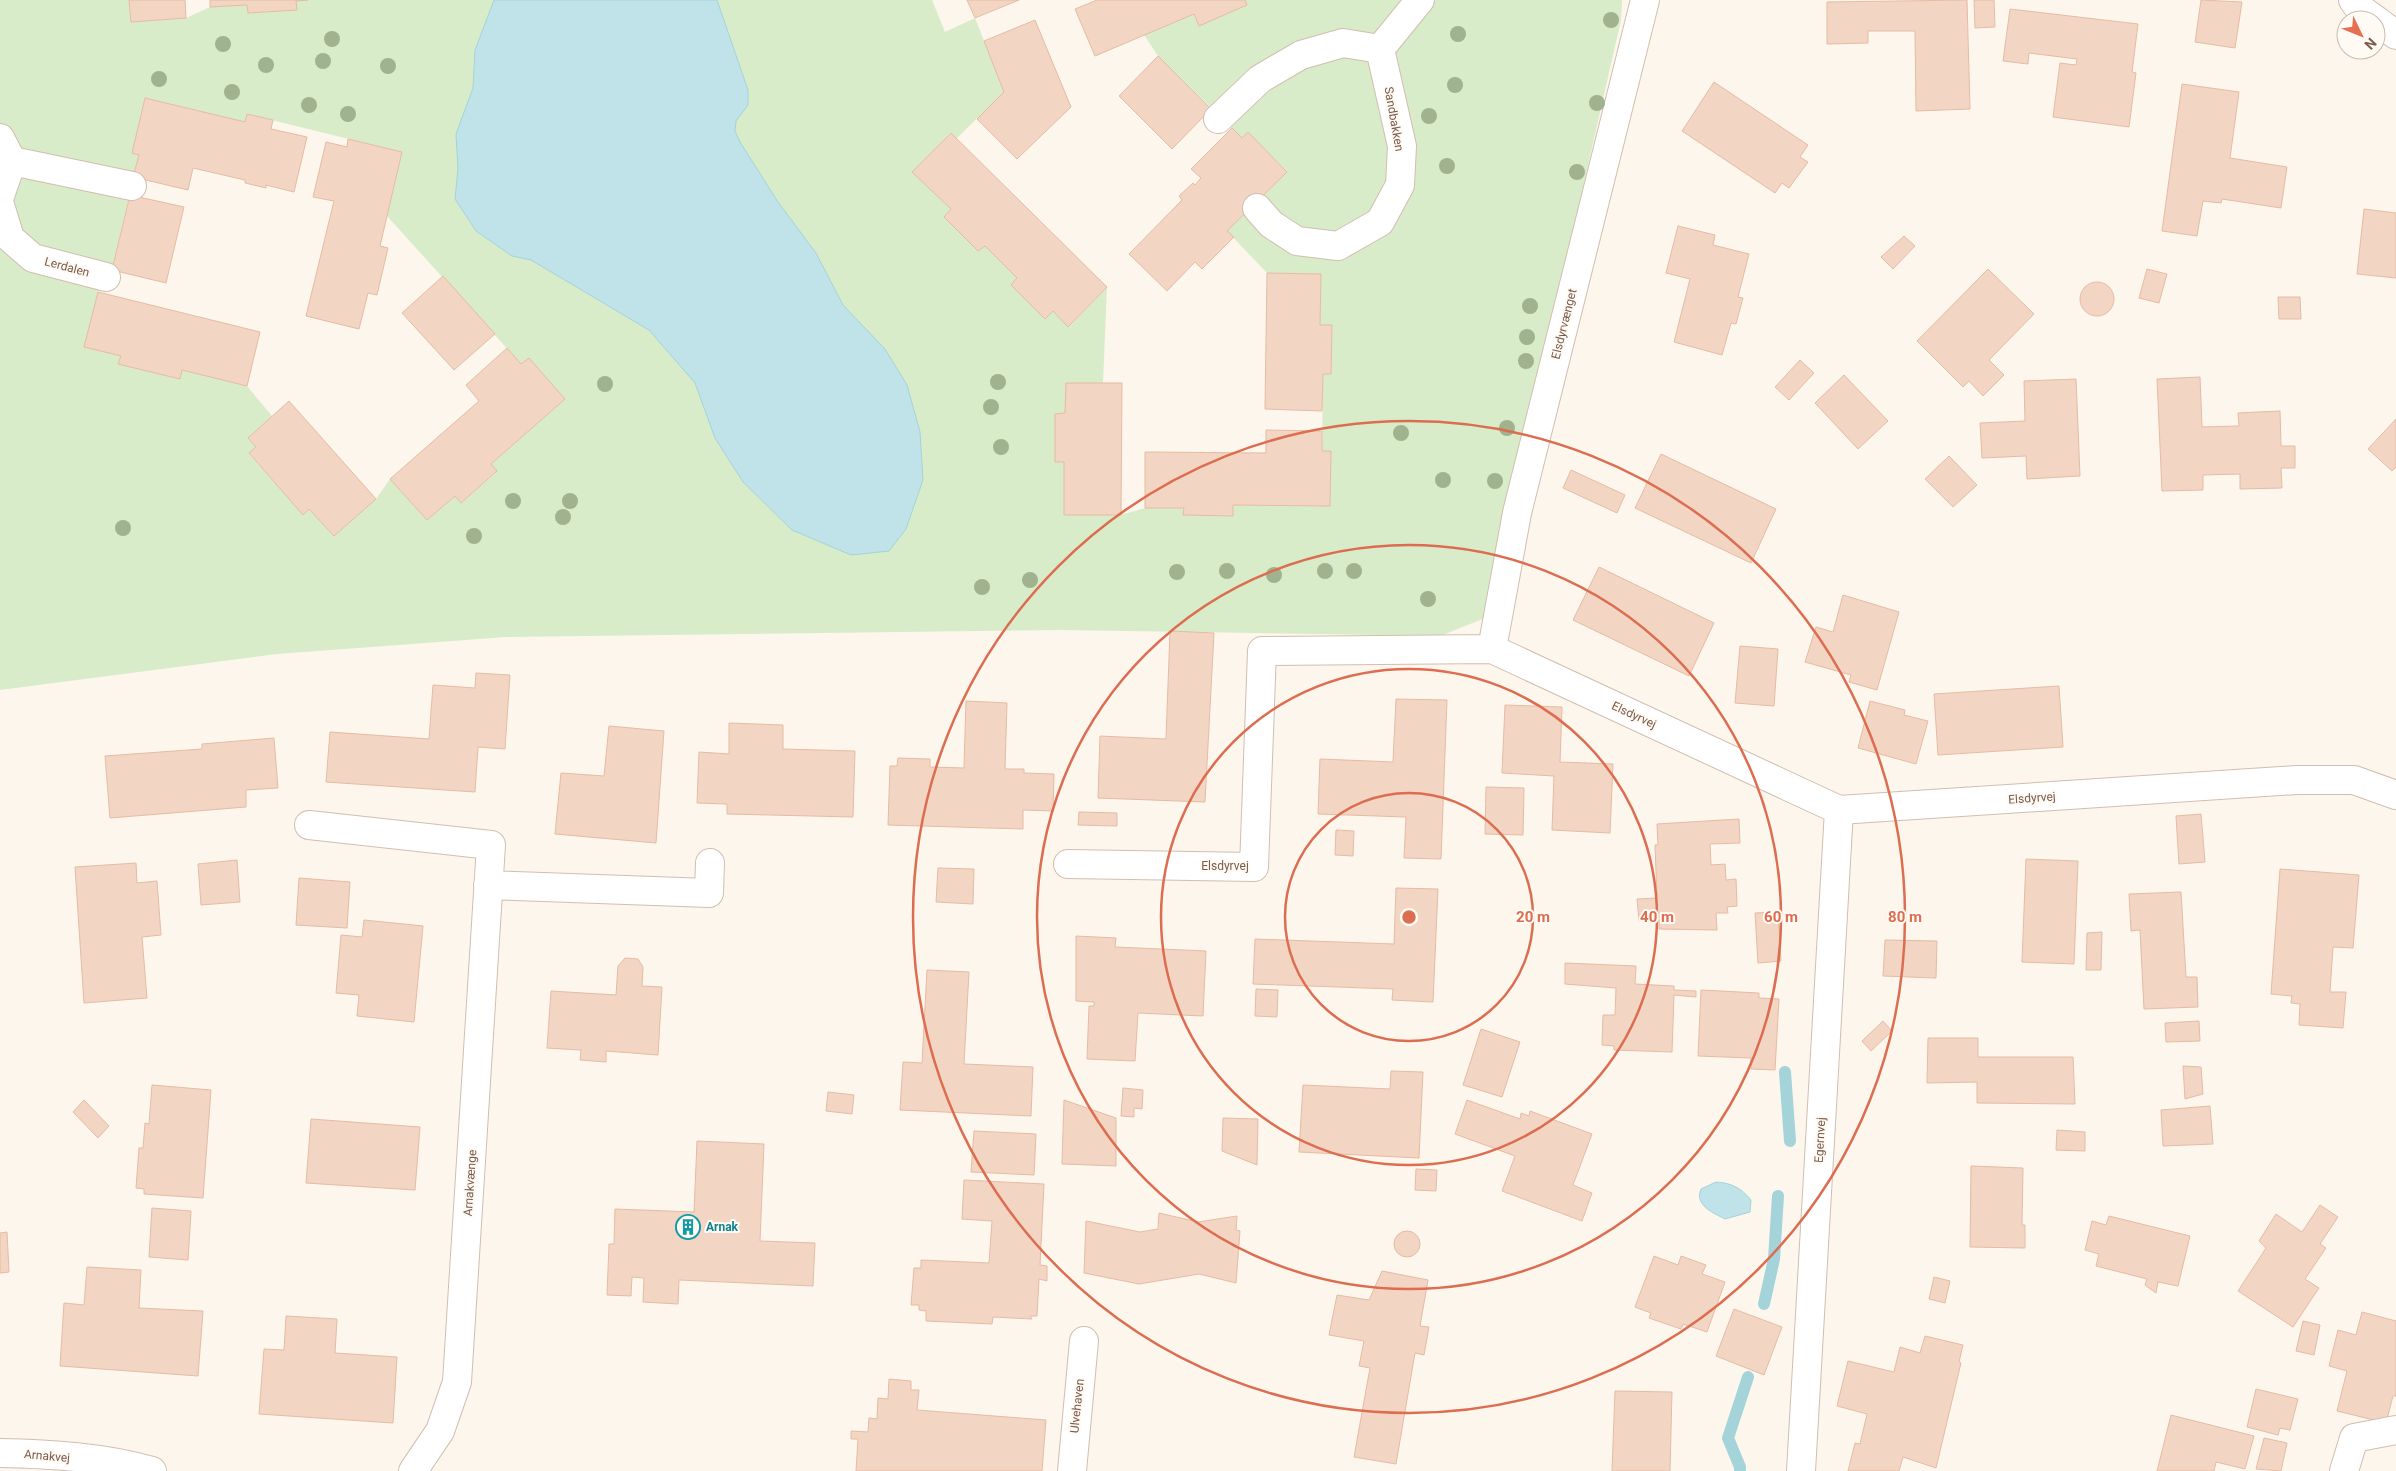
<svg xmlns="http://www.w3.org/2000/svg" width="2396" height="1471" font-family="Roboto,sans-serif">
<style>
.green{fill:#d8ecc9;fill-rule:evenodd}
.water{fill:#bfe3e8;stroke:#a5d3da}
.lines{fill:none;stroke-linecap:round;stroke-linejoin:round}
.stream{stroke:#a5d3da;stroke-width:12}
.building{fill:#f3d5c3;stroke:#e6bba3}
.minor-casing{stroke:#d1beb0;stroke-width:30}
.minor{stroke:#fff;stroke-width:28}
.tree{fill:#a0b28e}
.ring{fill:none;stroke:#dc6d51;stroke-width:2.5}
.labels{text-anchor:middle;stroke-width:4;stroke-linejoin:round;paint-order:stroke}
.street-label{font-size:12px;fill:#7a5c4d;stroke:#fffaf3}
.culture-label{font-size:12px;font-weight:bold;fill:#0d838f;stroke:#fffaf3;text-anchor:start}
.centre{fill:#dc6d51;stroke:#fffaf3;stroke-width:2.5}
.ring-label{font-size:15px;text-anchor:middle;font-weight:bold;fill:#dc6d51;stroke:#fffaf3;stroke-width:4;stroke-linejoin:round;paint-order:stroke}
</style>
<rect width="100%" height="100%" fill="#fdf6ec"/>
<!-- green -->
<path class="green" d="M0 0H129L131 22 186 18 210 7 247 5 248 13 296 10V1L308 0H932L945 32 975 18 1004 92 956 139 950 133 913 172 951 209 944 217 978 251 985 246 1017 278 1011 285 1045 318 1053 311 1069 327 1107 287 1103 383 1065 413 1055 414V462H1064V515H1121L1145 508H1184L1183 515 1232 516 1233 505 1330 506V451H1322L1323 374 1331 373 1332 325H1320L1321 274 1267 273 1227 231 1287 171 1248 133 1242 138 1158 56 1144 35 1194 14 1245 0H1622L1621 20 1485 618 1440 636 1060 630 506 637 277 654 0 690ZM145 98 245 122 247 114 402 152 387 216 521 364 529 358 565 399 491 464 497 472 461 503 455 496 427 520 390 479 376 499 334 536 309 509 303 514 249 454 256 447 248 438 272 416 247 386 182 370 179 379 119 364 121 356 85 347 98 292 112 270 139 155 132 153Z"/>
<!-- water -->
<path class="water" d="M494 0H717L748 90V105L736 121 735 131 740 142 778 202 816 253 843 305 885 349 907 385 920 432 923 480 906 529 889 551 851 555 792 530 743 482 715 438 695 383 649 330 531 260 512 256 476 231 455 199 458 169 456 134 473 88 475 50Z
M1716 1182C1732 1183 1741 1188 1751 1200L1750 1212 1725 1219C1713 1213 1694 1205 1701 1189Z"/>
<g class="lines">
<!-- stream -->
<path class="stream" d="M1785 1072 1790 1141
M1764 1304 1774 1259 1778 1196
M1740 1471V1467L1728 1438 1748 1377"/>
</g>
<!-- building -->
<path class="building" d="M129 0H185L186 18 131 22Z
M210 0H308L296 1 297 10 248 13 247 5 210 7Z
M967 0H1019L975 18Z
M1097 0H1245L1247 5 1199 26 1194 14 1095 56 1075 9Z
M1967 0 1970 109 1916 111 1915 31H1868V43L1827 44V2Z
M1974 0H1994L1995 27 1975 28Z
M2201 0 2242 2 2235 48 2195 42Z
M2010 9 2138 24 2132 72 2136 73 2129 127 2053 117 2060 63 2076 65 2077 59 2029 53 2028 64 2003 61Z
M1035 20 1071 107 1017 159 977 119 1004 92 984 41Z
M1158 56 1211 109 1172 149 1119 96Z
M1714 82 1808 145 1800 157 1808 162 1789 188 1782 183 1775 193 1682 131Z
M2182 84 2239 92 2230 158 2287 167 2281 208 2222 199 2221 203 2203 201 2197 236 2162 231Z
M145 98 245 122 247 114 273 120 271 129 307 137 294 192 266 185V188L245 183V180L193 168 188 190 133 177 139 155 132 153Z
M1232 128 1242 138 1248 132 1287 172 1227 231 1234 237 1202 269 1195 262 1167 291 1129 254 1182 200 1179 196 1193 183 1195 185 1201 178 1191 169Z
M951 133 1107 287 1068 327 1053 311 1045 319 1011 285 1017 278 985 246 978 251 944 217 951 209 912 172Z
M348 139 402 152 380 246 388 248 377 295 368 293 359 329 306 316 334 201 313 197 326 142 347 147Z
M130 195 184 207 166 283 112 270Z
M2364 209 2396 213V278L2357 274Z
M1678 226 1715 235 1713 245 1749 254 1738 297 1743 298 1736 324 1731 323 1722 355 1674 342 1690 279 1666 273Z
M1904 236 1915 246 1893 269 1881 257Z
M1988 269 2034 314 1989 360 2004 375 1983 396 1969 381 1963 387 1917 341Z
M2147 269 2167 274 2159 303 2139 298Z
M1267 273 1321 274 1320 325H1332L1331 374H1323L1322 411 1265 409Z
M443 276 495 334 454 370 402 313Z
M2080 299a17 17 0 1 1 34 0a17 17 0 1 1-34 0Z
M98 292 260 332 247 386 182 370 180 379 118 364 121 356 84 347Z
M2278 297H2300L2301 319H2279Z
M507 348 521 364 529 358 565 399 491 464 497 471 461 503 455 496 427 520 390 479 479 401 466 385Z
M1800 360 1814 373 1789 400 1775 387Z
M1844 375 1888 421 1858 449 1815 403Z
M2200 377 2202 427 2239 426 2238 413 2280 411 2281 446H2295V468H2281L2282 488 2240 489V474L2203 475V490L2162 491 2157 379Z
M2076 379 2080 476 2027 479 2026 456 1982 458 1980 423 2025 421 2024 381Z
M1066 383H1122L1121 515H1064V462H1055V414L1065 413Z
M289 401 376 499 334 536 309 509 303 515 249 453 256 447 248 438Z
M2396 419V467L2392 471 2368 449Z
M1266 430 1322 431V451H1331L1330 506 1233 505V516L1183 515 1184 508H1145V452L1266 453Z
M1661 454 1776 509 1751 563 1635 508Z
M1949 456 1977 485 1953 507 1925 479Z
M1571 470 1625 495 1617 513 1563 488Z
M1599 567 1714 623 1689 676 1573 620Z
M1843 595 1899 612 1877 690 1849 682 1851 675 1805 662 1816 627 1833 632Z
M1170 631 1214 633 1205 802 1098 798 1100 736 1166 739Z
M1740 646 1778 649 1774 706 1735 703Z
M476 673 510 675 505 749 478 747 475 792 326 782 330 732 429 739 433 685 475 688Z
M2059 686 2063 747 1938 755 1934 694Z
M1396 699 1447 700 1441 859 1404 858 1406 817 1318 814 1320 759 1393 762Z
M966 701 1007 703 1005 769H1024V773L1054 774 1053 811 1023 810V829L888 825 890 766H897L898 758 930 759V767L964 768Z
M1870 701 1905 710 1904 715 1928 721 1916 764 1858 748Z
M1505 705 1562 707 1560 762 1613 764 1610 833 1552 830 1554 776 1502 773Z
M729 723 783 725V749L855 751 853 817 727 814V804L697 803 699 752 729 754Z
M609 726 664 731 656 843 555 834 561 773 604 776Z
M274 738 278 788 246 790V807L110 818 105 756 202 749V744Z
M1486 787 1524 788 1523 835 1485 834Z
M1079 812 1117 813V826L1078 825Z
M2201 814 2205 862 2179 864 2176 816Z
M1739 819 1740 843 1710 844 1711 865 1725 864 1726 880 1736 879 1737 906 1727 907 1728 913H1716L1717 930 1659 929V920L1639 921 1637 899 1657 898 1655 845H1658L1657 824Z
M1336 830 1354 831 1353 856 1335 855Z
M2026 859 2078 861 2074 964 2022 962Z
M237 860 240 902 201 905 198 864Z
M136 863 137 883 157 881 161 935 142 937 147 998 84 1003 75 867Z
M938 868 974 869 973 904 936 902Z
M2280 869 2359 875 2353 948 2333 947 2330 992H2346L2343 1028 2299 1025 2300 1004 2291 1003 2292 996 2271 994Z
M299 878 350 882 347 928 296 925Z
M1396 888 1438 889 1433 1002 1392 1000 1393 989 1253 984 1255 939 1394 944Z
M2181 892 2186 977H2197L2198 1007 2144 1009 2140 930 2131 931 2129 894Z
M1778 912 1781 961 1758 963 1755 913Z
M364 920 423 926 414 1022 357 1016 359 995 336 993 341 935 362 937Z
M2102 932 2101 970H2086L2087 933Z
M1076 936 1116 938 1115 947 1206 951 1203 1016 1138 1013 1135 1061 1087 1059 1089 1006H1094V1002L1076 1001Z
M1885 940 1937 941 1936 978 1883 976Z
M625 958 638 959 643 967 642 986 662 987 658 1055 606 1051V1062L580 1060 581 1050 547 1048 551 991 616 995 618 966Z
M1565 963 1636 966 1635 984 1674 986V990L1696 991V997L1674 995 1672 1052 1614 1050V1046L1602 1045 1603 1015H1615L1616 988 1565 984Z
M927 970 969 972 964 1064 1033 1067 1031 1116 900 1110 903 1062 922 1063Z
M1256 989 1278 990 1277 1017 1255 1016Z
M1701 990 1759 993V998L1779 999 1775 1070 1751 1069V1058L1698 1056Z
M1883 1021 1892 1031 1871 1051 1862 1041Z
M2199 1021 2200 1041 2166 1042 2165 1023Z
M1481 1029 1520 1042 1502 1097 1463 1085Z
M1928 1038H1978V1057H2073L2075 1104 1977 1103V1082L1927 1083Z
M2183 1066 2201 1067 2203 1094 2185 1099Z
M1391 1071 1423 1072 1419 1158 1299 1152 1303 1085 1390 1089Z
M152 1085 211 1090 203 1198 144 1194V1189L136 1188 139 1148H143L145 1123 149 1124Z
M1123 1088 1143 1090 1142 1109 1134 1108V1117L1121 1116Z
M828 1092 854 1095 852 1114 826 1111Z
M84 1100 109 1126 98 1138 73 1112Z
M1064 1100 1116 1118V1166L1062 1164Z
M1467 1100 1520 1119 1521 1113 1529 1116 1530 1111 1592 1134 1573 1185 1592 1193 1582 1221 1502 1191 1515 1156 1455 1134Z
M2210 1106 2213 1144 2163 1146 2161 1110Z
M1223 1118 1258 1119 1257 1165 1222 1151Z
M311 1119 420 1127 415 1190 306 1183Z
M2057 1130 2085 1132V1151L2056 1150Z
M974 1131 1036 1134 1034 1175 971 1172Z
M697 1141 764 1144 760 1241 815 1243 813 1286 679 1280 678 1304 643 1302 644 1278 632 1277 631 1296 607 1295 609 1244H614L615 1209 694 1212Z
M1971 1166 2023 1168 2022 1225H2025V1248L1970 1247Z
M1416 1169 1437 1170 1436 1191 1415 1190Z
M964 1180 1044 1184 1040 1265 1047 1266V1281L1039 1279 1037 1316H1030L1032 1319 993 1317 992 1324 926 1321V1311L919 1310V1305H911L914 1268H921V1260L989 1263 992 1221 962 1219Z
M2320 1205 2338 1217 2320 1244 2326 1248 2305 1279 2319 1288 2293 1327 2238 1291 2266 1248 2259 1241 2276 1214 2302 1232Z
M152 1208 191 1211 188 1260 149 1257Z
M1159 1213 1198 1222 1237 1216 1236 1230 1240 1231 1236 1283 1199 1274 1139 1284 1084 1273 1086 1221 1140 1232 1158 1229Z
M2109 1216 2190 1236 2178 1286 2158 1282 2156 1293 2145 1285 2147 1279 2096 1266 2099 1254 2085 1250 2092 1221 2106 1225Z
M1394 1244a13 13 0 1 1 26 0a13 13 0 1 1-26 0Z
M7 1232 9 1272 0 1273V1233Z
M1654 1256 1678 1265 1681 1256 1706 1265 1702 1274 1725 1282 1707 1332 1683 1324 1681 1329 1649 1318 1651 1313 1635 1307Z
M87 1267 141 1270 139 1308 203 1311 198 1376 60 1366 64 1303 84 1305Z
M1382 1271 1428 1280 1420 1326 1429 1327 1424 1355 1415 1353 1396 1464 1354 1457 1370 1368 1359 1366 1364 1341 1329 1335 1337 1295 1369 1300Z
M1934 1277 1950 1281 1945 1303 1929 1299Z
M1734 1309 1782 1327 1764 1375 1716 1356Z
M2362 1312 2396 1321V1396H2393L2386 1423 2337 1411 2347 1371 2329 1366 2338 1330 2356 1335Z
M286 1316 337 1319 335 1353 397 1357 393 1423 259 1414 264 1349 284 1350Z
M2303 1321 2320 1325 2314 1355 2296 1351Z
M1925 1336 1963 1345 1959 1362 1961 1363 1936 1468 1903 1457 1899 1471H1848L1855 1443 1860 1444 1867 1414 1837 1406 1848 1361 1894 1372 1900 1347 1920 1353Z
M889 1379 911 1381V1390H919L917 1410 1046 1420 1042 1471H856L858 1439H851V1431L868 1432 869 1418 877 1419 878 1398 888 1399Z
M2256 1389 2298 1399 2290 1430 2280 1428 2278 1435 2247 1427Z
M1615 1391 1672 1392 1670 1471H1612Z
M2171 1415 2254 1436 2245 1469 2216 1462 2214 1471H2157Z
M2264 1438 2287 1443 2281 1471 2256 1469Z"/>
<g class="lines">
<defs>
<path id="minor" d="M2353 0 2358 7 2376 20
M2376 20 2396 35
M1218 119 1260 79 1301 55 1343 43 1380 49
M0 138 12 161 0 196
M12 161 132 186
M0 205 10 238 33 258 106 277
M1257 208 1271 224 1297 241 1338 246 1380 222 1400 185 1402 146 1380 49 1420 0
M1492 649 1517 513 1645 0
M309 825 491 845 457 1382 440 1431 413 1471
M1068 864 1254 867 1262 651 1492 649 1839 810 2297 780H2354L2396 795
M488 885 709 893 710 863
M0 1453C50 1454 104 1457 152 1471
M1072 1471 1084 1341
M1801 1471 1839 810
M2344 1471 2354 1438 2396 1430"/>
</defs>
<!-- minor casing -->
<use href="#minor" class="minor-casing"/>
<!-- minor -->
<use href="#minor" class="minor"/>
</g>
<!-- trees -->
<g class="tree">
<circle cx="1611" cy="20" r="8"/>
<circle cx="1458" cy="34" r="8"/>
<circle cx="332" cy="39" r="8"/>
<circle cx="223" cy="44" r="8"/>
<circle cx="323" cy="61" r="8"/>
<circle cx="266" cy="65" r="8"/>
<circle cx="388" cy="66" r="8"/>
<circle cx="159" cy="79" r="8"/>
<circle cx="1455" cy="85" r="8"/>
<circle cx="232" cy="92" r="8"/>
<circle cx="1597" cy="103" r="8"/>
<circle cx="309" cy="105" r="8"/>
<circle cx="348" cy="114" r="8"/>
<circle cx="1429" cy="116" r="8"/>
<circle cx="1447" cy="166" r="8"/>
<circle cx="1577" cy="172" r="8"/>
<circle cx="1530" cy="306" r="8"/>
<circle cx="1527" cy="337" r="8"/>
<circle cx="1526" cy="361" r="8"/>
<circle cx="998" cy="382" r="8"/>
<circle cx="605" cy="384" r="8"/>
<circle cx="991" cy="407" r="8"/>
<circle cx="1507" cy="428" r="8"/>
<circle cx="1401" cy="433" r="8"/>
<circle cx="1001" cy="447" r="8"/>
<circle cx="1443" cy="480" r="8"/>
<circle cx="1495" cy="481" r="8"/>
<circle cx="513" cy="501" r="8"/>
<circle cx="570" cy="501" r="8"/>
<circle cx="563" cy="517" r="8"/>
<circle cx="123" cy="528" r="8"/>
<circle cx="474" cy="536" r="8"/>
<circle cx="1227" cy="571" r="8"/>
<circle cx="1325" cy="571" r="8"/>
<circle cx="1354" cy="571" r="8"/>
<circle cx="1177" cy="572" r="8"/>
<circle cx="1274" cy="575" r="8"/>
<circle cx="1030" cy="580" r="8"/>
<circle cx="982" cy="587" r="8"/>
<circle cx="1428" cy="599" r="8"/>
</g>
<!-- distance rings -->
<g class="ring">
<circle cx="1409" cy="917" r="124"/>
<circle cx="1409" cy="917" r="248"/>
<circle cx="1409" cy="917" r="372"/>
<circle cx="1409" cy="917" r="496"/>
</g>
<!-- icons -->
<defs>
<symbol id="building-ring" viewBox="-11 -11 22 22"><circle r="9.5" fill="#fffaf3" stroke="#0f9aa8" stroke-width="1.5"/><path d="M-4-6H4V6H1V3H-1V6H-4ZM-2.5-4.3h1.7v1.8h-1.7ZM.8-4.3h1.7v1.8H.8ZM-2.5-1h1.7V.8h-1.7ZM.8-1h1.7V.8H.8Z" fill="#0f9aa8"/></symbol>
</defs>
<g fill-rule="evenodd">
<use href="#building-ring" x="674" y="1213" width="28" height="28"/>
</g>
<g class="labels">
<!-- street labels -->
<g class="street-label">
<text transform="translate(1394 119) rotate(80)" y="4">Sandbakken</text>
<text transform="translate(67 267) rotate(15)" y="4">Lerdalen</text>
<text transform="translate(1564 324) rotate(-76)" y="4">Elsdyrvænget</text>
<text transform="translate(1634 715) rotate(25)" y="4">Elsdyrvej</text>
<text transform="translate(2032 798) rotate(-4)" y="4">Elsdyrvej</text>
<text x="1225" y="870">Elsdyrvej</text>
<text transform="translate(1820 1140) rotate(-87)" y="4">Egernvej</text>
<text transform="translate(470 1183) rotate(-86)" y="4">Arnakvænge</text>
<text transform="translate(1077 1406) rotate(-84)" y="4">Ulvehaven</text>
<text transform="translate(47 1456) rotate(5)" y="4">Arnakvej</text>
</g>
<!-- culture labels -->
<g class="culture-label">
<text x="706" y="1231">Arnak</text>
</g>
</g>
<circle cx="1409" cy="917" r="8" class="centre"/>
<g class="ring-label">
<text x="1533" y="922">20 m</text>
<text x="1657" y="922">40 m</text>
<text x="1781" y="922">60 m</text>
<text x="1905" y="922">80 m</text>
</g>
<!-- north arrow -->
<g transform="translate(2361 35) rotate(133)"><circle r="24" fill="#fffaf3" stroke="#cabbb1"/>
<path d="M0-4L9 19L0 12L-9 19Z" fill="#e76f51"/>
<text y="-8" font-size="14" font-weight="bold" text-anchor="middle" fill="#7a5c4d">N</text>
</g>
</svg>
